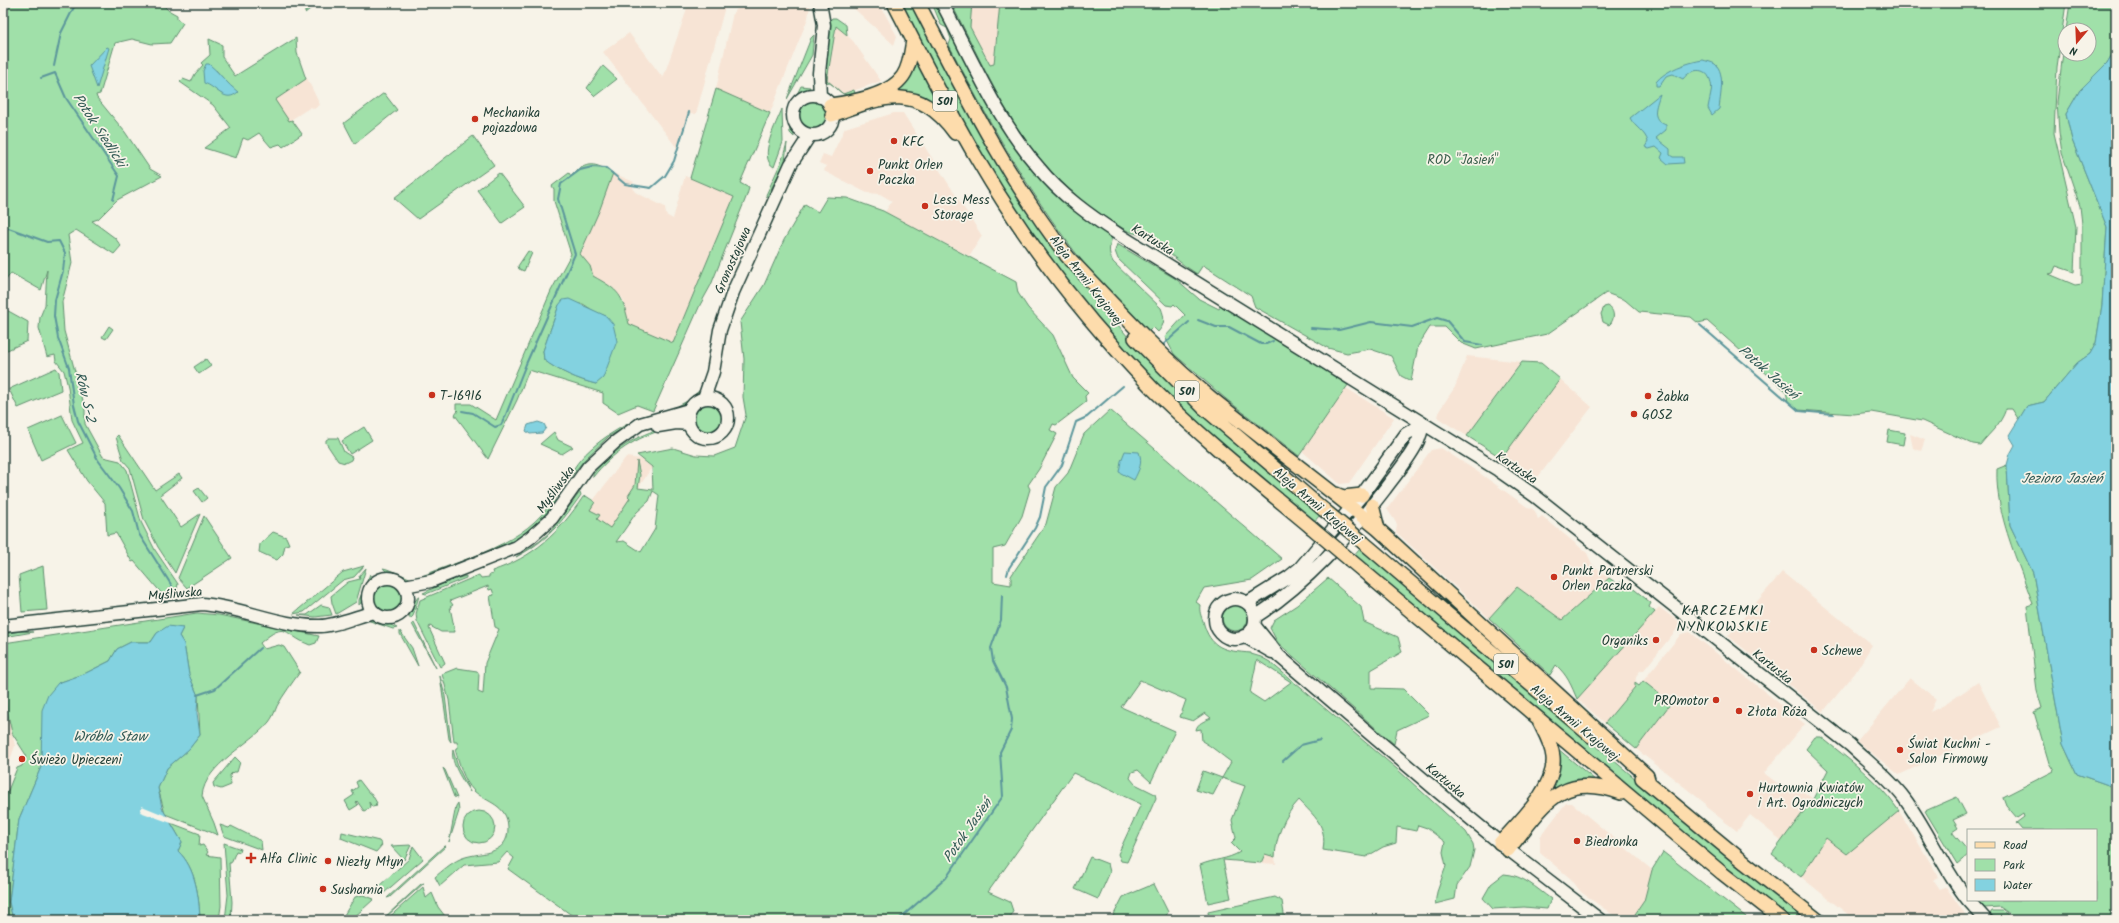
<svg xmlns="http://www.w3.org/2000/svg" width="2119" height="923" font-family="Kalam,sans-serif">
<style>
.built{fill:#f7e4d5}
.green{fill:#a0e0a9;stroke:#608e6e;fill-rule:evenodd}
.water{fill:#83d2e0;stroke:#5b969b}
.pier{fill:#f7f3e8}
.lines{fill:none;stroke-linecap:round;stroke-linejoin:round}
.stream{stroke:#5b969b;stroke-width:2}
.secondary-casing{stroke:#1f3d34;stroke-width:15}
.primary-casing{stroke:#1f3d34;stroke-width:16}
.secondary{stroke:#f7f3e8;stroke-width:12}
.primary{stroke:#fddcac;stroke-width:13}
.primary-bridge-casing{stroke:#1f3d34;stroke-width:16;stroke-linecap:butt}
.primary-bridge{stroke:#fddcac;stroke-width:13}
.poi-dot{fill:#c8321e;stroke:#f7f3e8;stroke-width:1.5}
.labels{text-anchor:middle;stroke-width:3.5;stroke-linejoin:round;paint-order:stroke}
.shield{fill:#f7f3e8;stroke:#60746a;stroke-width:1}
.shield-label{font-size:12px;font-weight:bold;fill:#1f3d34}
.poi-label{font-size:13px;fill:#1f3d34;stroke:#f7f3e8;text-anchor:start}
.park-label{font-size:13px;fill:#395e4b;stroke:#f7f3e8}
.street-label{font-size:13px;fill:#1f3d34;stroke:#f7f3e8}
.water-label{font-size:14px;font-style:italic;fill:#335b56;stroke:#f7f3e8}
.neighbourhood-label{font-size:14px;letter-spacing:1px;fill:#1f3d34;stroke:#f7f3e8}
</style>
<rect width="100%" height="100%" fill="#f7f3e8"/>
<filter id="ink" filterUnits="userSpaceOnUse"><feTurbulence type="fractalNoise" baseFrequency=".025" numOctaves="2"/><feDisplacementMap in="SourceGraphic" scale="8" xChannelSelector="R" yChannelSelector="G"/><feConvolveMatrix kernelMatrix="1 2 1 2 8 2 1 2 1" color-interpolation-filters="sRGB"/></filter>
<g filter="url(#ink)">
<!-- built -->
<path class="built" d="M687 3H726L696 114 690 113 677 148 603 52 629 33 663 78 686 12Z
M743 3H809L810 5 808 18 770 113 716 89 733 13Z
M848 3H879L897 36 894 45Z
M972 3H1000L994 64 990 65 970 27Z
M836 25 853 41 881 81 844 94 827 80Z
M307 78 320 105 314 109 311 107 292 119 302 134 283 147 280 144 271 147 248 118Z
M894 113H903L982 236 969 256 885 212 892 201 880 194 867 193 824 171 826 166 819 163 823 154 831 157 845 128Z
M613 173 634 182 632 185 635 192 665 207 666 215 673 219 685 176 734 197 673 343 629 324 623 299 612 287 593 276 590 266 580 254 600 209Z
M1467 356 1522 362 1467 436 1438 418 1439 411 1455 387Z
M1560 379 1592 407 1538 477 1526 469 1502 458Z
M1346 388 1394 418 1349 483 1340 484 1302 451Z
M1910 434 1925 440 1921 451 1913 448Z
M1441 448 1478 472 1530 509 1531 508 1535 511 1538 519 1542 516 1587 553 1592 564 1609 578 1562 620 1517 587 1489 618 1396 532 1397 524 1387 509 1431 450Z
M626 457 641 459 652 467 610 532 580 518Z
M1782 572 1872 645 1855 673 1823 712 1728 636Z
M1659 607 1681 624 1644 670 1640 671 1636 676 1635 687 1605 723 1577 699Z
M1690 632 1805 724 1764 773 1786 790 1790 785 1794 788 1796 786 1813 799 1782 841 1750 815 1737 831 1706 807V804L1636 749 1671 703 1643 681 1681 634Z
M1910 678 1936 699 1930 712 1946 704 1978 682 2001 727 1899 775 1857 741Z
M3 692 15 746 6 771 3 774Z
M1566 803H1572L1652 870 1644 901 1631 920H1620L1581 892 1571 879 1540 853V837Z
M1899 811 1939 877 1933 880 1940 890 1946 887 1969 920H1855L1801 877 1826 838 1847 853Z
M1265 854 1275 857 1276 864 1261 863Z"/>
<!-- green -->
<path class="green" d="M3 3H165L164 6 168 10 177 15V19L183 23 170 43 152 44 132 39 115 43 100 94 96 95 97 98 125 132 150 169 162 176 117 200 98 219 92 221 115 238 121 246 114 254 76 230 68 235 72 263 62 302 64 331 85 408V424L103 457 120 461 127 470 141 522 155 550 178 584 176 593 163 595 134 561 132 562 116 533 107 535 105 503 87 481 68 450 83 443 72 420 68 387 64 371 56 361 55 355 47 357 39 328 40 317 45 305 47 270 41 290 11 273 3 284Z
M305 3H318L305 13Z
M899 3H913L1075 273 1128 337 1168 381 1320 515 1312 524C1224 449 1136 373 1065 281 998 196 949 99 899 3Z
M932 3H937L1012 141 1112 236C1110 247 1107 251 1113 262L1161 308C1165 318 1165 324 1158 332L1153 327 1147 333C1134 320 1121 307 1109 293 1044 220 994 132 949 45L951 39 947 28 941 25Z
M960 3H972L970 27 990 65 994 64 1000 3H2066L2057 67 2054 133 2076 227 2074 272 2056 266 2053 273 2049 274 2075 285 2082 284V224L2080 206 2062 153 2059 132 2057 102 2065 36V54H2089V30H2066L2070 3H2116V48L2107 63 2080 90 2066 114 2072 140 2107 227 2102 305 2096 343 2090 354 2077 363 2044 402 2027 406 2019 420 2012 409H2006C2000 426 1991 431 1980 445L1973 444 1922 421 1871 412 1854 414 1799 410 1788 402 1786 391 1707 321 1698 323 1691 317 1639 312 1625 300 1606 293 1547 334 1476 349 1461 343 1445 327H1430L1418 346 1411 381 1401 376 1391 356 1370 349 1347 353 1328 348 1255 307 1251 296 1203 265 1197 274C1180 264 1166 249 1149 239 1142 234 1133 234 1126 230 1098 215 1072 194 1050 170 1007 124 982 62 953 7Z
M832 18H836L846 25 847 35 836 26 827 80 843 94 854 90 856 97C836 96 839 84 823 81L829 22Z
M814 35 812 55 787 99 811 38Z
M296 38 297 53 306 79 275 100 289 121 292 120 302 134 283 147 280 144 271 147 259 133 248 140 243 138 236 158 204 148 231 128 213 105 180 82 183 79 191 82 195 74 203 65 201 63 210 55 209 39 222 45V57L235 76ZM216 70 227 84 222 94 211 85Z
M914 56 943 110 891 92Z
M603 66 617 79 595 96 587 88Z
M801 86 810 87C806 94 801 95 795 100 783 112 793 123 794 137L790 133 788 113Z
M716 89 770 113 740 183 749 188 747 195 711 285 700 305 653 411 637 405 618 413 603 403V393L529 370 517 400 488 459 455 415 458 411 456 409V404H471L496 420 551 291 571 254 554 201V189L552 186 569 173 571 176C588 160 594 163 613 173L600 209 580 254 590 266 593 276C620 291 622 294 629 324L673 343 734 197 690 178ZM583 304 597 313 606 316 596 384C579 380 558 371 544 360L543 351 559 305Z
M384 93 397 110 355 144 344 123Z
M797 116a15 15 0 1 1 30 0a15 15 0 1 1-30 0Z
M782 109 783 142 774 167C757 158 777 122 782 109Z
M473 136 494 165 418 219 394 198Z
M787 143 785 162 767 197 766 195 782 160Z
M499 173 525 207 502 223 477 190Z
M827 197 847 198 883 211 1016 282 1018 293 1028 308 1053 335 1073 378 1088 393 1085 396 1086 402 1056 425 1053 424 1050 430 1057 434 1039 469 1028 485 1030 489 1022 516 1005 546 993 549V582L1011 585V576L1046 524 1056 487 1068 473 1084 434 1110 410 1282 559 1252 580 1204 588 1196 602 1200 605C1199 611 1201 616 1203 621 1210 649 1225 651 1251 653V654L1261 657 1270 662 1397 769 1466 832 1473 844 1474 850 1470 867 1457 885 1455 899 1435 904 1437 892 1446 866 1443 852 1445 842 1427 828 1418 825 1416 831 1397 827 1396 843 1383 847 1366 857 1323 850C1327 825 1315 817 1299 800 1284 816 1276 836 1275 857L1265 854 1261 863 1223 860 1231 898 1208 903 1200 865C1214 859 1227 860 1240 852L1231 843 1236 838 1232 820 1245 786 1222 778 1213 795 1196 790 1203 771 1222 778 1231 762C1221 755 1213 747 1202 741L1201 729 1196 730C1197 723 1205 721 1211 718L1205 713 1193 721 1180 717 1186 700 1140 680 1121 707 1175 731 1151 782 1138 770 1132 772 1130 778 1135 784 1155 794 1156 798 1127 862 1121 861 1118 854 1141 804 1073 773 988 892 1010 902 1013 911 1009 920H582L570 914 508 869 514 858 507 852 498 862 464 865 440 886 435 877C442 871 451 863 460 859 477 851 509 858 508 827 507 804 487 803 474 791 463 780 459 762 455 749L458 748 457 742H454L449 700 442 674 457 668 477 671 479 674 478 692 483 694 485 663 499 629 495 627 490 596 494 595 492 589 489 590 488 586 450 601 453 605 450 607 455 632H441L430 626 429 628 445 663 440 667 417 621 416 614 420 600 479 575 481 578 489 577V575L493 574 492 571C534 557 559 533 583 497L586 496 595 502 590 510 600 515 597 519 610 528 630 498 628 496 635 485 637 461 640 475 638 488 653 490 652 467 637 455 673 448 696 455 714 456 735 448 746 415 743 397 744 359 740 322 764 285 784 240 805 204 818 212ZM653 491 659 495 655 529 641 552 624 541 616 542 636 513 649 501ZM1257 660 1291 682 1264 702 1250 693Z
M1117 244 1176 279 1199 299 1219 309 1221 306 1234 312 1348 385 1299 456 1226 399 1174 354 1165 337 1185 315 1174 304 1172 306 1166 305 1118 259 1115 251Z
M528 251 532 253 524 271 519 269 518 266Z
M1608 306C1614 310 1615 317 1611 323L1609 325 1603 322 1601 314 1604 307Z
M3 308 28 322 27 341 3 352Z
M109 326 113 329 106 339 102 337Z
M206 359 211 366 199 374 194 367Z
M1522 362 1541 363 1560 379 1502 458 1467 436Z
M56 368 59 372 61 390 18 408 9 389Z
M702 388 699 395 677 410 678 406 689 400Z
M693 418a15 15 0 1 1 30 0a15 15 0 1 1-30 0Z
M62 415 76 443 41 460 28 430Z
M648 416 609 436 584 460 569 479C577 452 622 423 648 416Z
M364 427 372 440 350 454 342 441Z
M666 427V429C636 437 612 453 593 477V474C613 450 636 435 666 427Z
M1889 430 1905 433 1903 445 1887 442Z
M554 432 558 440 573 447 562 454 540 444Z
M118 435 155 490 179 474 182 478 160 495 181 527 200 514 175 573 158 547 144 520 130 468 123 460 116 437Z
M329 438H338L344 452 352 457 351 460 345 463 338 461 326 443V440Z
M2007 465 2010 525 2033 573 2063 744 2077 774 2111 786 2116 791V920H2018L2000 907 1984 908 1979 902 1980 900 1983 902 1985 900H2096V830H2022L2016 823 2024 817 2023 814 2017 818 2006 805 2003 797 2054 771 2049 763 2034 712 2042 708 2037 691 2027 606 2033 604C2018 561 1995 514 1997 469Z
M199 488 207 498 202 502 194 491Z
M580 492 581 495C561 523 547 541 516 557L540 541 551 531Z
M555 497C555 503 552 506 548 511 519 547 471 559 430 575L417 578C467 557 525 546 555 497Z
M204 516 232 558 187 588 178 578Z
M273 532 286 537 289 544 285 545 283 554 277 560 259 552 260 544Z
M1360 549 1727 855 1808 920H1790L1720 866 1353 557Z
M43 566 47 610 22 612 19 575Z
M364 566 354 577 343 580 304 612 293 614 343 572Z
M366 568 356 602 336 614 332 603 331 596 348 582 360 579 359 576Z
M383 568 387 569 412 579C403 581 389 576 383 568Z
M370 574C372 582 365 599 359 605V600Z
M466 576V578L426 594 423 593 451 580Z
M1328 578 1361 607 1364 622 1398 637 1402 652 1371 670V688L1403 689 1429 715 1397 730 1394 744 1278 643 1270 628 1274 620 1297 605Z
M1609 578 1618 584 1620 582 1635 590 1651 603 1649 607 1655 612 1577 699C1571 685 1568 676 1556 665L1550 675 1489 618 1517 587 1562 620Z
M374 598a14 14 0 1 1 28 0a14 14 0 1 1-28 0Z
M419 596 413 616 410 619 409 609Z
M1222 618a13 13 0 1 1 26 0a13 13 0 1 1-26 0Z
M321 605 329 607 332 615 315 617 298 615H307Z
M197 613 219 615 319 636 316 643 310 645C283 635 288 619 260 643L264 649 279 645 284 647 300 672C292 683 284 694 277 706 275 711 273 717 269 722 251 744 205 764 202 796L214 823 218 835 165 814 158 788 167 768 189 749 200 735 198 696 189 675 184 644 179 636 183 628 157 633 151 642H131L117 649 110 661 84 674 58 683 43 740 41 767 19 819 9 902 13 920H3V803L17 768 22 766 26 755 12 733 3 692 4 643Z
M374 617 397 628 393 629 367 620Z
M414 623 436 668 412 624Z
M21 631 33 632 4 637 9 633Z
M400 631 412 648 418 666 400 634Z
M440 676 445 696 451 742 449 739Z
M1643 681 1671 703 1636 749 1605 723 1635 687V683L1639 686Z
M1815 737H1821C1848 759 1879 781 1899 811L1847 854 1826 838 1801 877 1772 854 1813 799 1828 770 1806 749Z
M1557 748 1595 780 1577 779 1554 790 1516 836 1552 788Z
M453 750 458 767 470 792C463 781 450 763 453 750Z
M235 757 240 762 237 772H233L230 775 231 785 221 789 214 787 213 783Z
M443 768 445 770 457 798 454 797Z
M359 780 369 793H371L377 803 375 804 377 806 372 807 369 802 370 808 364 811 357 801 356 802 358 805 350 810 345 801 354 795 352 791 358 787 356 782Z
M1957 797 1966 814 1953 820 1958 828 1952 832 1968 851V855L1957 864 1925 811Z
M458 803 459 811 449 842 456 806Z
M463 827a16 16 0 1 1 32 0a16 16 0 1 1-32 0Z
M171 823 200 834 199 846 203 845 208 852 206 855 220 857 221 906 219 920H200C199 897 196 868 178 851L182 842Z
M220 825 229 828 231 826 261 841 262 850 224 836Z
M342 832 379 841 382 845 376 852 341 838Z
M224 843 241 849 240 852 236 851 231 863H229L232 902 231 920H225L228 895Z
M411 845 404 860 391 846Z
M413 846 423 859 384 893 378 889 380 885 409 859Z
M444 846H446L390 897 387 898Z
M1663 852 1746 917V920H1631L1644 901 1652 870Z
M1090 857 1108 864 1110 872 1098 899 1075 889Z
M1504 874C1523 875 1536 888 1551 899L1547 909 1524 907 1493 909 1483 898 1491 884Z
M424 883 386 917 384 918 421 884Z
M1154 884 1168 912 1164 920H1111L1123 897Z
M423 887 426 898 432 893 438 907 448 920H386Z
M363 895 374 899 351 920H341L355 897Z
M1275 897 1282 901 1285 920H1209L1208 912Z
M1992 911H2003L2013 920H2000L1990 914Z"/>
<!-- water -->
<path class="water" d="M107 47 109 48 97 88 89 66Z
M2116 48V791L2111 786 2077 774 2063 744 2033 573 2010 525 2007 465 2010 454 2015 445 2009 435 2027 406 2044 402 2077 363 2090 354 2096 343 2102 305 2107 227 2072 140 2066 114 2080 90 2107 63Z
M1703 60C1706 61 1712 62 1715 64 1726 73 1720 97 1719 109L1712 115 1708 108C1709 100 1713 90 1711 83 1708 67 1692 67 1683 79L1673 74 1666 76 1659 86H1656V82C1665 70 1689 62 1703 60Z
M206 64H209C220 73 227 84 238 92 225 104 217 87 204 83L203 71Z
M1660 94C1656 107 1650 119 1666 125V130L1656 138 1670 149V155L1673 157H1683L1684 163 1668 164 1661 158 1663 153 1656 147 1649 149 1645 147 1648 142C1645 131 1635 128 1630 118Z
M569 299 606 316 613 324 617 341 603 378 596 384C579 380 558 371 544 360L543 351 559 305 563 300Z
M538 422 544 424 546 428 542 433 530 434 526 431 528 425Z
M1125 451 1139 452C1143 463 1139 470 1134 480L1119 472 1121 461Z
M168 626 183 628 179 636 184 644 189 675 198 696 197 713 200 735 189 749 167 768 158 788 162 808 182 842 178 851C196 868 199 897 200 920H13L9 902 19 819 41 767 42 710 48 695 58 683 84 674 110 661 117 649 131 642H151L157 633Z"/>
<!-- pier -->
<path class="pier" d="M142 806 169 817 174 824 140 812Z"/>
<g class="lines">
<!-- stream -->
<path class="stream" d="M54 66 61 33 76 3
M41 78 55 73 66 98 119 176 113 200
M3 226 47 242 59 241 65 253 63 271 55 300 54 316 58 338 69 368 74 405 78 421 98 460 119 488 133 511 139 534 172 586
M1198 320 1216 327H1229L1261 344H1266L1273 341
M1700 325 1799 411 1833 414
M1311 328 1339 330 1371 322 1412 327 1437 318 1447 321 1465 342 1482 345
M1164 344 1189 322
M462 411 473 413 495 427 501 425 505 417 526 364 575 254 558 199 561 184 580 170 592 167 606 168 625 184 651 188 665 176 674 161 689 112
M1007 575 1009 568 1035 528 1040 517 1046 487 1062 465 1076 422 1087 417 1123 386
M197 695 215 689 260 648
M1283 761 1301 745 1320 740
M898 920 946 878 1003 796 1000 752 1011 730 1012 719 1006 687 993 661 991 648 1001 620 1002 595"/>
<defs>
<path id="secondary" d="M820 3 824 25 819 73 820 97
M942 3C972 59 997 120 1039 168 1061 195 1089 215 1118 234L1498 470 1535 496 1850 745C1868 762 1889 778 1904 798 1928 830 1943 869 1968 900
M793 115a20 20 0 1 1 40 0a20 20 0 1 1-40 0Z
M688 418a20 20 0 1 1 40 0a20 20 0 1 1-40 0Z
M704 398 713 372 720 330 733 292 791 164 810 135
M658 426 676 423 689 424
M368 598a20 20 0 1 1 40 0a20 20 0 1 1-40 0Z
M404 586 431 581 517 547 531 537 552 518 588 467 614 443 640 424 689 410
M1215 619a20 20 0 1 1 40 0a20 20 0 1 1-40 0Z
M1247 603 1289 577 1300 568 1362 495 1406 434 1423 424
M1255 617C1306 584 1348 537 1385 489 1396 474 1410 458 1418 441 1420 436 1422 429 1423 424
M1254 625 1279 656 1436 790 1500 843 1600 920
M3 626 202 604C242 607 280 627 320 626 335 626 358 616 374 612
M1244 636 1272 652
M1968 900 1986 920"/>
<path id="primary" d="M894 3C921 56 948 110 979 162 1027 244 1086 320 1152 388 1202 438 1257 482 1311 527
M918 3C964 92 1009 182 1071 261
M830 105C852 102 889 96 903 76 910 66 911 52 913 40
M832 115C883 96 918 82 955 133
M1066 255C1113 304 1159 355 1211 398 1266 442 1323 484 1378 529L1647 776 1649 784
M1135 338 1203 407 1324 510
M1336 494 1343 497 1362 495
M1372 505 1378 529
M1364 543 1591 736
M1350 560 1722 873 1782 920
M1642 778 1745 863 1818 920
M1500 843C1519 822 1556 788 1553 757 1552 745 1545 733 1540 723
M1508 850C1543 808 1559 770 1621 793"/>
</defs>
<!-- secondary casing -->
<use href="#secondary" class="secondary-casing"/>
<!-- primary casing -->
<use href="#primary" class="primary-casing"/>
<!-- secondary -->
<use href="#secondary" class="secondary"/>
<!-- primary -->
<use href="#primary" class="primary"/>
<defs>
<path id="primary-bridge" d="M1324 510 1364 543
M1311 527 1350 560"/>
</defs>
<!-- primary-bridge casing -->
<use href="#primary-bridge" class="primary-bridge-casing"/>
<!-- primary-bridge -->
<use href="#primary-bridge" class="primary-bridge"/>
</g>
</g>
<!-- markers -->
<g class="poi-dot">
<circle cx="475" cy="119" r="4"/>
<circle cx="894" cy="141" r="4"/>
<circle cx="870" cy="171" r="4"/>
<circle cx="925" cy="206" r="4"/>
<circle cx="432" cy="395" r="4"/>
<circle cx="1648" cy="396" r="4"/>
<circle cx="1634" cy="414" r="4"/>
<circle cx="1554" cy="577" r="4"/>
<circle cx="1656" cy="640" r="4"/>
<circle cx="1814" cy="650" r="4"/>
<circle cx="1716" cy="700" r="4"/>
<circle cx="1739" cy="711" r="4"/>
<circle cx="1900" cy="750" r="4"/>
<circle cx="22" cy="759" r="4"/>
<circle cx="1750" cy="794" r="4"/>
<circle cx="1577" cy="841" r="4"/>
<path d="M249 852h4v4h4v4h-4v4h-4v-4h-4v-4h4z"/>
<circle cx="328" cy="861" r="4"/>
<circle cx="323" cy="889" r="4"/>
</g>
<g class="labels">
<!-- shield labels -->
<g class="shield">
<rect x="933" y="91" width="24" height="20" rx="3"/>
<rect x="1175" y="381" width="24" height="20" rx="3"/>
<rect x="1494" y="654" width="24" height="20" rx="3"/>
</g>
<g class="shield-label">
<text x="945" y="105">501</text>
<text x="1187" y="395">501</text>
<text x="1506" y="668">501</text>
</g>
<!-- poi labels -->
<g class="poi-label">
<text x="483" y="117">Mechanika<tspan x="483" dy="15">pojazdowa</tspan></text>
<text x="902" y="146">KFC</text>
<text x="878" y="169">Punkt Orlen<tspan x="878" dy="15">Paczka</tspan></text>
<text x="933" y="204">Less Mess<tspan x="933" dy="15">Storage</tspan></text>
<text x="440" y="400">T-16916</text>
<text x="1656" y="401">Żabka</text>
<text x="1642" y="419">GOSZ</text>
<text x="1562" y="575">Punkt Partnerski<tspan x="1562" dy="15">Orlen Paczka</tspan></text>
<text x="1648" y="645" text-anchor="end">Organiks</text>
<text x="1822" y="655">Schewe</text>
<text x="1708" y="705" text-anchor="end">PROmotor</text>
<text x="1747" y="716">Złota Róża</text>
<text x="1908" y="748">Świat Kuchni -<tspan x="1908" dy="15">Salon Firmowy</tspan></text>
<text x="30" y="764">Świeżo Upieczeni</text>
<text x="1758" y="792">Hurtownia Kwiatów<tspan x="1758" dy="15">i Art. Ogrodniczych</tspan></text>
<text x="1585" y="846">Biedronka</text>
<text x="260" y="863">Alfa Clinic</text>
<text x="336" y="866">Niezły Młyn</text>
<text x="331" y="894">Susharnia</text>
</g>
<!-- park labels -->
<g class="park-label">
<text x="1463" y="164">ROD "Jasień"</text>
</g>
<!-- street labels -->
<g class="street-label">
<text transform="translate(1153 239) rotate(32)" y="5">Kartuska</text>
<text transform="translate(732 260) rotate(-66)" y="5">Gronostajowa</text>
<text transform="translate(1087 280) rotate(52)" y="5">Aleja Armii Krajowej</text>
<text transform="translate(1517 467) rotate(34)" y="5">Kartuska</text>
<text transform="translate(555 489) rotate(-54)" y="5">Myśliwska</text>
<text transform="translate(1318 505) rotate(40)" y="5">Aleja Armii Krajowej</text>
<text transform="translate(175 593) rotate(-5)" y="5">Myśliwska</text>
<text transform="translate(1773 666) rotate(39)" y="5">Kartuska</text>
<text transform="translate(1575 722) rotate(40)" y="5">Aleja Armii Krajowej</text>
<text transform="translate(1446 780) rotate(40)" y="5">Kartuska</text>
</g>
<!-- water labels -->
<g class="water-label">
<text transform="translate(100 130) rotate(57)" y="5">Potok Siedlicki</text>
<text transform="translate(1769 372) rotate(41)" y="5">Potok Jasień</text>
<text transform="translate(86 397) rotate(77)" y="5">Rów S-2</text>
<text x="2062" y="483">Jezioro Jasień</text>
<text x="110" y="741">Wróbla Staw</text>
<text transform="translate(967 830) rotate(-55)" y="5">Potok Jasień</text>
</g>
<!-- neighbourhood labels -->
<g class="neighbourhood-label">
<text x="1723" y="615">KARCZEMKI<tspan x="1723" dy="16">NYNKOWSKIE</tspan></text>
</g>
</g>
<!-- margin -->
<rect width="2119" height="923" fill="none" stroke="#f7f3e8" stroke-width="16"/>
<rect x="8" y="8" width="2103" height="907" fill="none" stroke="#1f3d34" stroke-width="1.5" filter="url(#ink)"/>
<!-- legend -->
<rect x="1967" y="829" width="130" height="72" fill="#f7f3e8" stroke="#a1aaa0"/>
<rect x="1975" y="842" width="20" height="6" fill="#fddcac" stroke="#a1aaa0"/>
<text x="2003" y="849" font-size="12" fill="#1f3d34">Road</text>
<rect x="1975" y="859" width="20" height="12" fill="#a0e0a9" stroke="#a1aaa0"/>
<text x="2003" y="869" font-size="12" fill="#1f3d34">Park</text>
<rect x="1975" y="879" width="20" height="12" fill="#83d2e0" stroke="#a1aaa0"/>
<text x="2003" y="889" font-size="12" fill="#1f3d34">Water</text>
<!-- north arrow -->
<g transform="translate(2077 42) rotate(199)"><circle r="19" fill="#f7f3e8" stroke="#a1aaa0"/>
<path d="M0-3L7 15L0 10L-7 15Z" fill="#c8321e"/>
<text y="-6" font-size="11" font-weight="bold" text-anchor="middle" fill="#1f3d34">N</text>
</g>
</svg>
